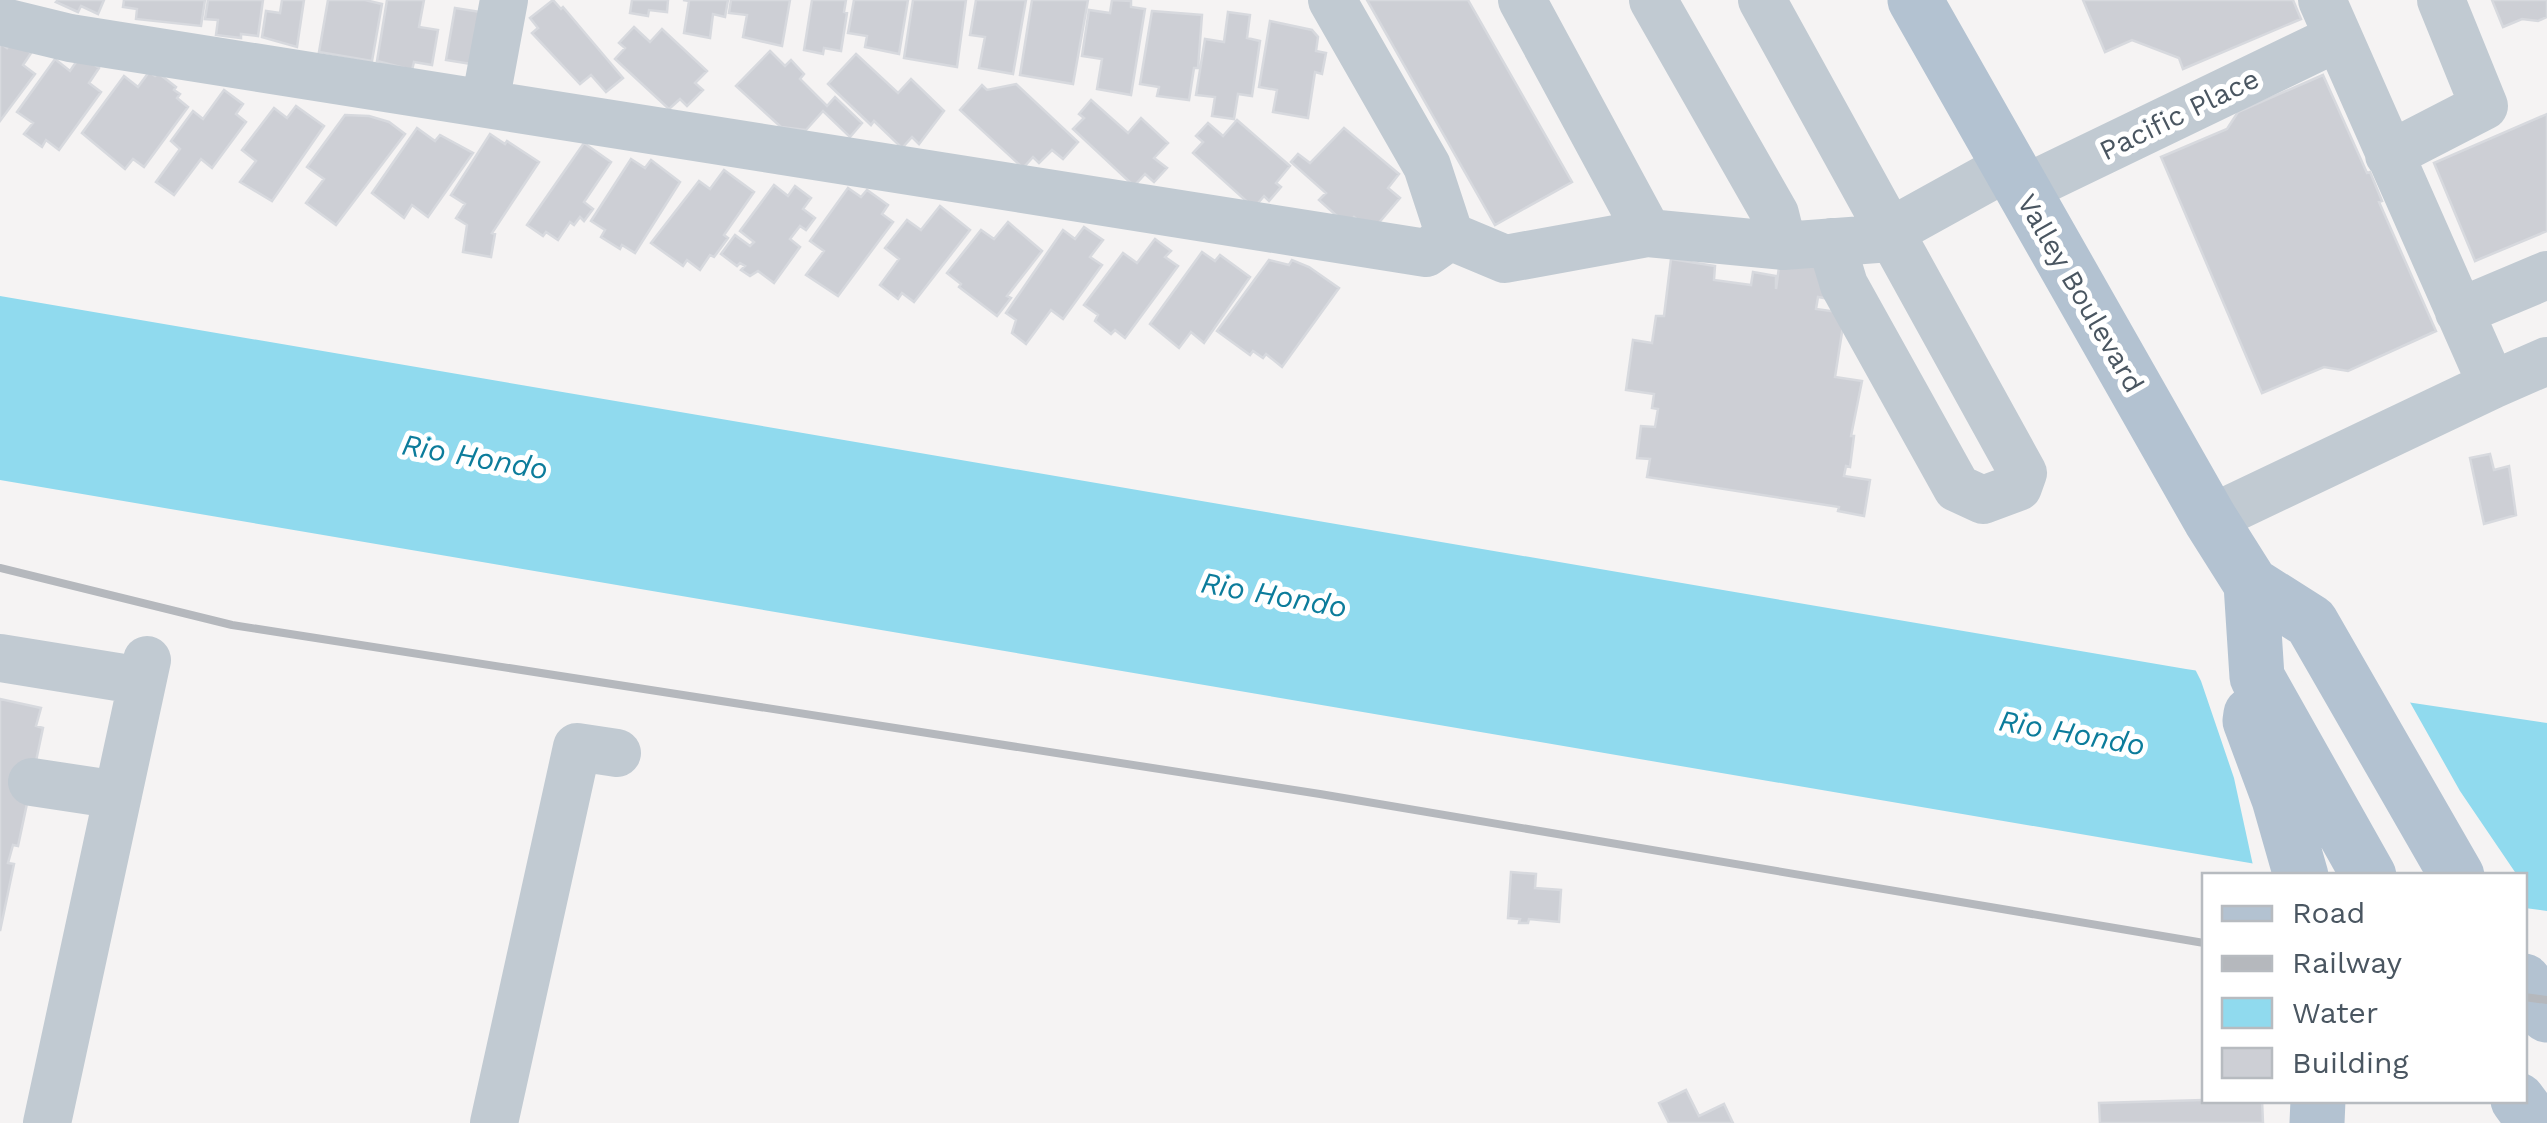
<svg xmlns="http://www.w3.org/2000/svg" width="2547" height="1123" font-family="'Work Sans',sans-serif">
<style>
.water{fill:#90daee}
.pier{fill:#f5f3f3}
.building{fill:#cdcfd5;stroke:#d7d9de;stroke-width:2.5}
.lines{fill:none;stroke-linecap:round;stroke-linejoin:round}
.minor{stroke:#c1cad2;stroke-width:48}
.major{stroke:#b3c2d1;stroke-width:55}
.rail{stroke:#b5b8bd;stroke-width:8}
.labels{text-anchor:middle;stroke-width:10;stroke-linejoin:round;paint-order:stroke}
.street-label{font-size:28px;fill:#4a5661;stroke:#fff}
.water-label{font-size:30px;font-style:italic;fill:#0c7c9b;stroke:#fff}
</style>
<rect width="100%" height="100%" fill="#f5f3f3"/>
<!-- water -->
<path class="water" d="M0 296 2186 669 2547 723V911L2525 908 2524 876 2321 875 0 480Z"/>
<!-- pier -->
<path class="pier" d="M2193 665 2407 697 2460 791 2517 875 2289 876 2254 870 2234 778 2201 681Z"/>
<!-- building -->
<path class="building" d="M58 0H104L98 14 81 6 78 12 56 2Z
M124 0H205L201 26 136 19 137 9 123 7Z
M208 0H263L258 36 241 34V38L216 35 218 20 205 19Z
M282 0H304L297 47 262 37 266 11 280 13Z
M328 0H365L382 4 372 61 319 52Z
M387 0H424L419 27 438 30 432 65 414 62 412 70 377 61Z
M553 0 561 9 563 7 623 78 606 92 591 75 580 84 532 33 538 28 530 18Z
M632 0H668L667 12 649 10 648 16 630 13Z
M683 0H728L725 17 713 14 710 38 684 33 689 1Z
M731 0H790L782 46 743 37 747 15 729 13Z
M812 0H846L844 12 847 13 841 51 824 48 823 54 804 50Z
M854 0H908L899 54 865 47 867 36 848 33Z
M913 0H966L957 67 904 58Z
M976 0H1026L1013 74 979 68 985 37 970 35Z
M1032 0H1088L1073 84 1020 75Z
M1112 0 1131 1V7L1145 9 1131 95 1097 89 1102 59 1082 56 1089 10 1110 13Z
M1367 0H1468L1572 182 1495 225Z
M2083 0H2293L2301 19 2183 69 2179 58 2132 40 2105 52Z
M2492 0H2547V17L2538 21 2522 19 2503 27Z
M455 8 493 14 484 66 446 60Z
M1152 11 1202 15 1198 68H1194L1189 100 1157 96 1159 87 1140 84Z
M1228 12 1250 15 1247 38 1260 41 1252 96 1238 94 1234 119 1212 116 1215 97 1196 95 1205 39 1224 42Z
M1270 21 1312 30 1318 37 1316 51 1326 53 1322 74 1315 72 1308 118 1273 112 1277 90 1259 87Z
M634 27 650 42 662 29 707 71 695 83 703 90 687 106 680 99 669 109 615 59 625 48 619 43Z
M13 41 31 53 23 65 35 74 0 121V43L7 48Z
M770 51 785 66 791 60 804 74 800 79 827 106 835 97 862 123 850 137 823 111 806 130 781 127 736 86Z
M856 54 898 93 911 79 944 111 919 144 912 137 902 148 874 121 871 125 828 84Z
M81 55 99 68 89 83 101 92 59 150 46 140 42 147 24 134 33 123 17 112 55 59 70 71Z
M149 72 155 76 158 73 176 87 174 90 180 94 177 98 188 107 144 167 133 159 125 169 82 133 124 76 138 87Z
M2323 75 2367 173 2370 172 2382 201 2379 202 2436 331 2348 371 2324 367 2262 393 2161 157 2227 129 2238 112Z
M1016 84 1078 142 1063 159 1052 150 1039 163 1033 157 1023 168 960 110 982 85 987 90Z
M224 90 243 104 236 114 246 122 212 168 201 159 174 195 156 182 180 149 171 141 193 111 203 119Z
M1091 100 1128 133 1141 118 1168 143 1154 158 1167 168 1154 182 1145 174 1134 186 1073 129 1084 118 1079 114Z
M296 106 324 126 272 201 240 182 256 161 242 150 274 108 287 118Z
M2547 114V231L2475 261 2434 163Z
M345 115 369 116 389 122 405 134 336 225 306 203 324 179 307 167Z
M1237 120 1290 166 1276 183 1281 187 1269 201 1264 196 1254 208 1193 153 1203 142 1196 136 1208 123 1223 136Z
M417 128 435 141 440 135 473 153 428 217 412 205 404 218 372 193Z
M1344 128 1399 174 1388 188 1400 198 1371 232 1354 217 1347 225 1319 200 1326 193 1291 162 1298 154 1310 163Z
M490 134 505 144 507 141 539 162 492 233 495 234 491 257 463 252 467 225 456 218 465 204 451 195Z
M584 143 611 162 584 202 593 209 584 221 580 217 574 225 570 222 558 240 546 232 543 236 527 225Z
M631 159 645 168 651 160 680 182 635 253 622 245 620 249 601 237 605 230 591 221Z
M724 170 754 192 724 235 728 238 714 257 710 255 700 270 687 260 683 266 651 243 699 181 710 189Z
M774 185 788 196 795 186 811 198 803 209 815 218 806 230 800 226 790 239 800 247 774 283 758 271 750 276 741 270 745 266 740 263 737 266 721 254 735 235 750 246 754 242 740 231Z
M848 188 861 197 867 190 888 205 882 214 893 222 838 296 806 275 824 251 810 241Z
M940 206 970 230 914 302 902 293 898 299 880 285 899 259 885 248 907 220 921 230Z
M1008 222 1042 251 1007 296 1011 298 997 316 959 287 961 284 947 273 981 230 994 239Z
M1084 227 1103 240 1090 257 1102 265 1063 319 1051 310 1026 344 1012 333 1016 320 1006 313 1063 230 1075 239Z
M1155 239 1171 251 1165 257 1178 266 1125 338 1115 330 1111 334 1095 321 1098 315 1084 305 1123 253 1137 263Z
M1202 252 1215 261 1220 255 1250 277 1204 343 1191 332 1179 348 1150 324Z
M1671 259 1715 266 1714 280 1751 285 1753 272 1776 276V289L1780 260 1828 268 1824 298 1818 297 1816 309 1845 313 1835 377 1862 381 1851 436H1854L1850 467 1846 466 1844 476 1870 480 1864 516 1838 511 1839 507 1647 477 1650 459 1637 458 1641 426 1655 427 1658 409 1652 408 1654 394 1626 390 1633 340 1652 343 1656 316H1664Z
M1269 260 1289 265 1292 260 1309 267 1339 288 1282 367 1266 354 1263 358 1253 351 1250 355 1217 331Z
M2490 454 2494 470 2509 466 2516 515 2484 524 2470 458Z
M0 699 41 708 36 726 43 728 18 846 13 845 8 863 14 864 0 931Z
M1511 872 1536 874 1535 888 1561 890 1559 922 1529 919 1528 923H1519L1520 919 1508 918Z
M1686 1090 1699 1116 1724 1104 1733 1123H1669L1659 1103Z
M2204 1100H2262L2263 1123H2100L2099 1103Z"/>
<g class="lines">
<!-- minor -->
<path class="minor" d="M1332 0 1427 166 1450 236 1505 259 1648 233
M1522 0 1648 233 1783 246 1877 239 2009 166
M1653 0 1775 214 1783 246
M1762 0 2023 473 2018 487 1983 500 1957 488 1844 285 1831 242
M0 21 70 38 1426 253 1450 236
M485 103 504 0
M2389 155 2484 106 2441 0
M2022 190 2337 38
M2459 312 2547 275
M2492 385 2547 361
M2210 519 2492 385 2322 0
M0 658 142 681
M32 782 118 795
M47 1123 147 660
M494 1123 577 747 617 753"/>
<!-- major -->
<path class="major" d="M1915 0 2210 519 2251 584 2311 622 2457 876
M2251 584 2257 677 2369 876
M2251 714 2250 721 2279 799 2301 876
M2524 981 2547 1015
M2518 1100 2535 1123
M2317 1123 2318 1100"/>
<!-- rail -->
<path class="rail" d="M0 568 232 625 1320 794 2204 943
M2524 997 2547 1000"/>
</g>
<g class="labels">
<!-- street labels -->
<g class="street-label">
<text transform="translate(2179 114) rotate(-26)" y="10">Pacific Place</text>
<text transform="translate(2081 293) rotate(60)" y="10">Valley Boulevard</text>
</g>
<!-- water labels -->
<g class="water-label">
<text transform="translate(475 457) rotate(10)" y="10">Rio Hondo</text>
<text transform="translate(1274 595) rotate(10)" y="10">Rio Hondo</text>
<text transform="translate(2072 733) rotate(10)" y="10">Rio Hondo</text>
</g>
</g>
<!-- legend -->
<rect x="2202" y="873" width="325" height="230" fill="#ffffff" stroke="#b7bbc0" stroke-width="2.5"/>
<rect x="2222" y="906" width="50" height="15" fill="#b3c2d1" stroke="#b7bbc0" stroke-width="2.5"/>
<text x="2292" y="923" font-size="30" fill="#4a5661">Road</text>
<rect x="2222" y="956" width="50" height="15" fill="#b5b8bd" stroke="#b7bbc0" stroke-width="2.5"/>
<text x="2292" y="973" font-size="30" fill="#4a5661">Railway</text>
<rect x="2222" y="998" width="50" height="30" fill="#90daee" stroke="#b7bbc0" stroke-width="2.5"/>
<text x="2292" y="1023" font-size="30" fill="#4a5661">Water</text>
<rect x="2222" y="1048" width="50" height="30" fill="#cdcfd5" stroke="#b7bbc0" stroke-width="2.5"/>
<text x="2292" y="1073" font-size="30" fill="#4a5661">Building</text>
</svg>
